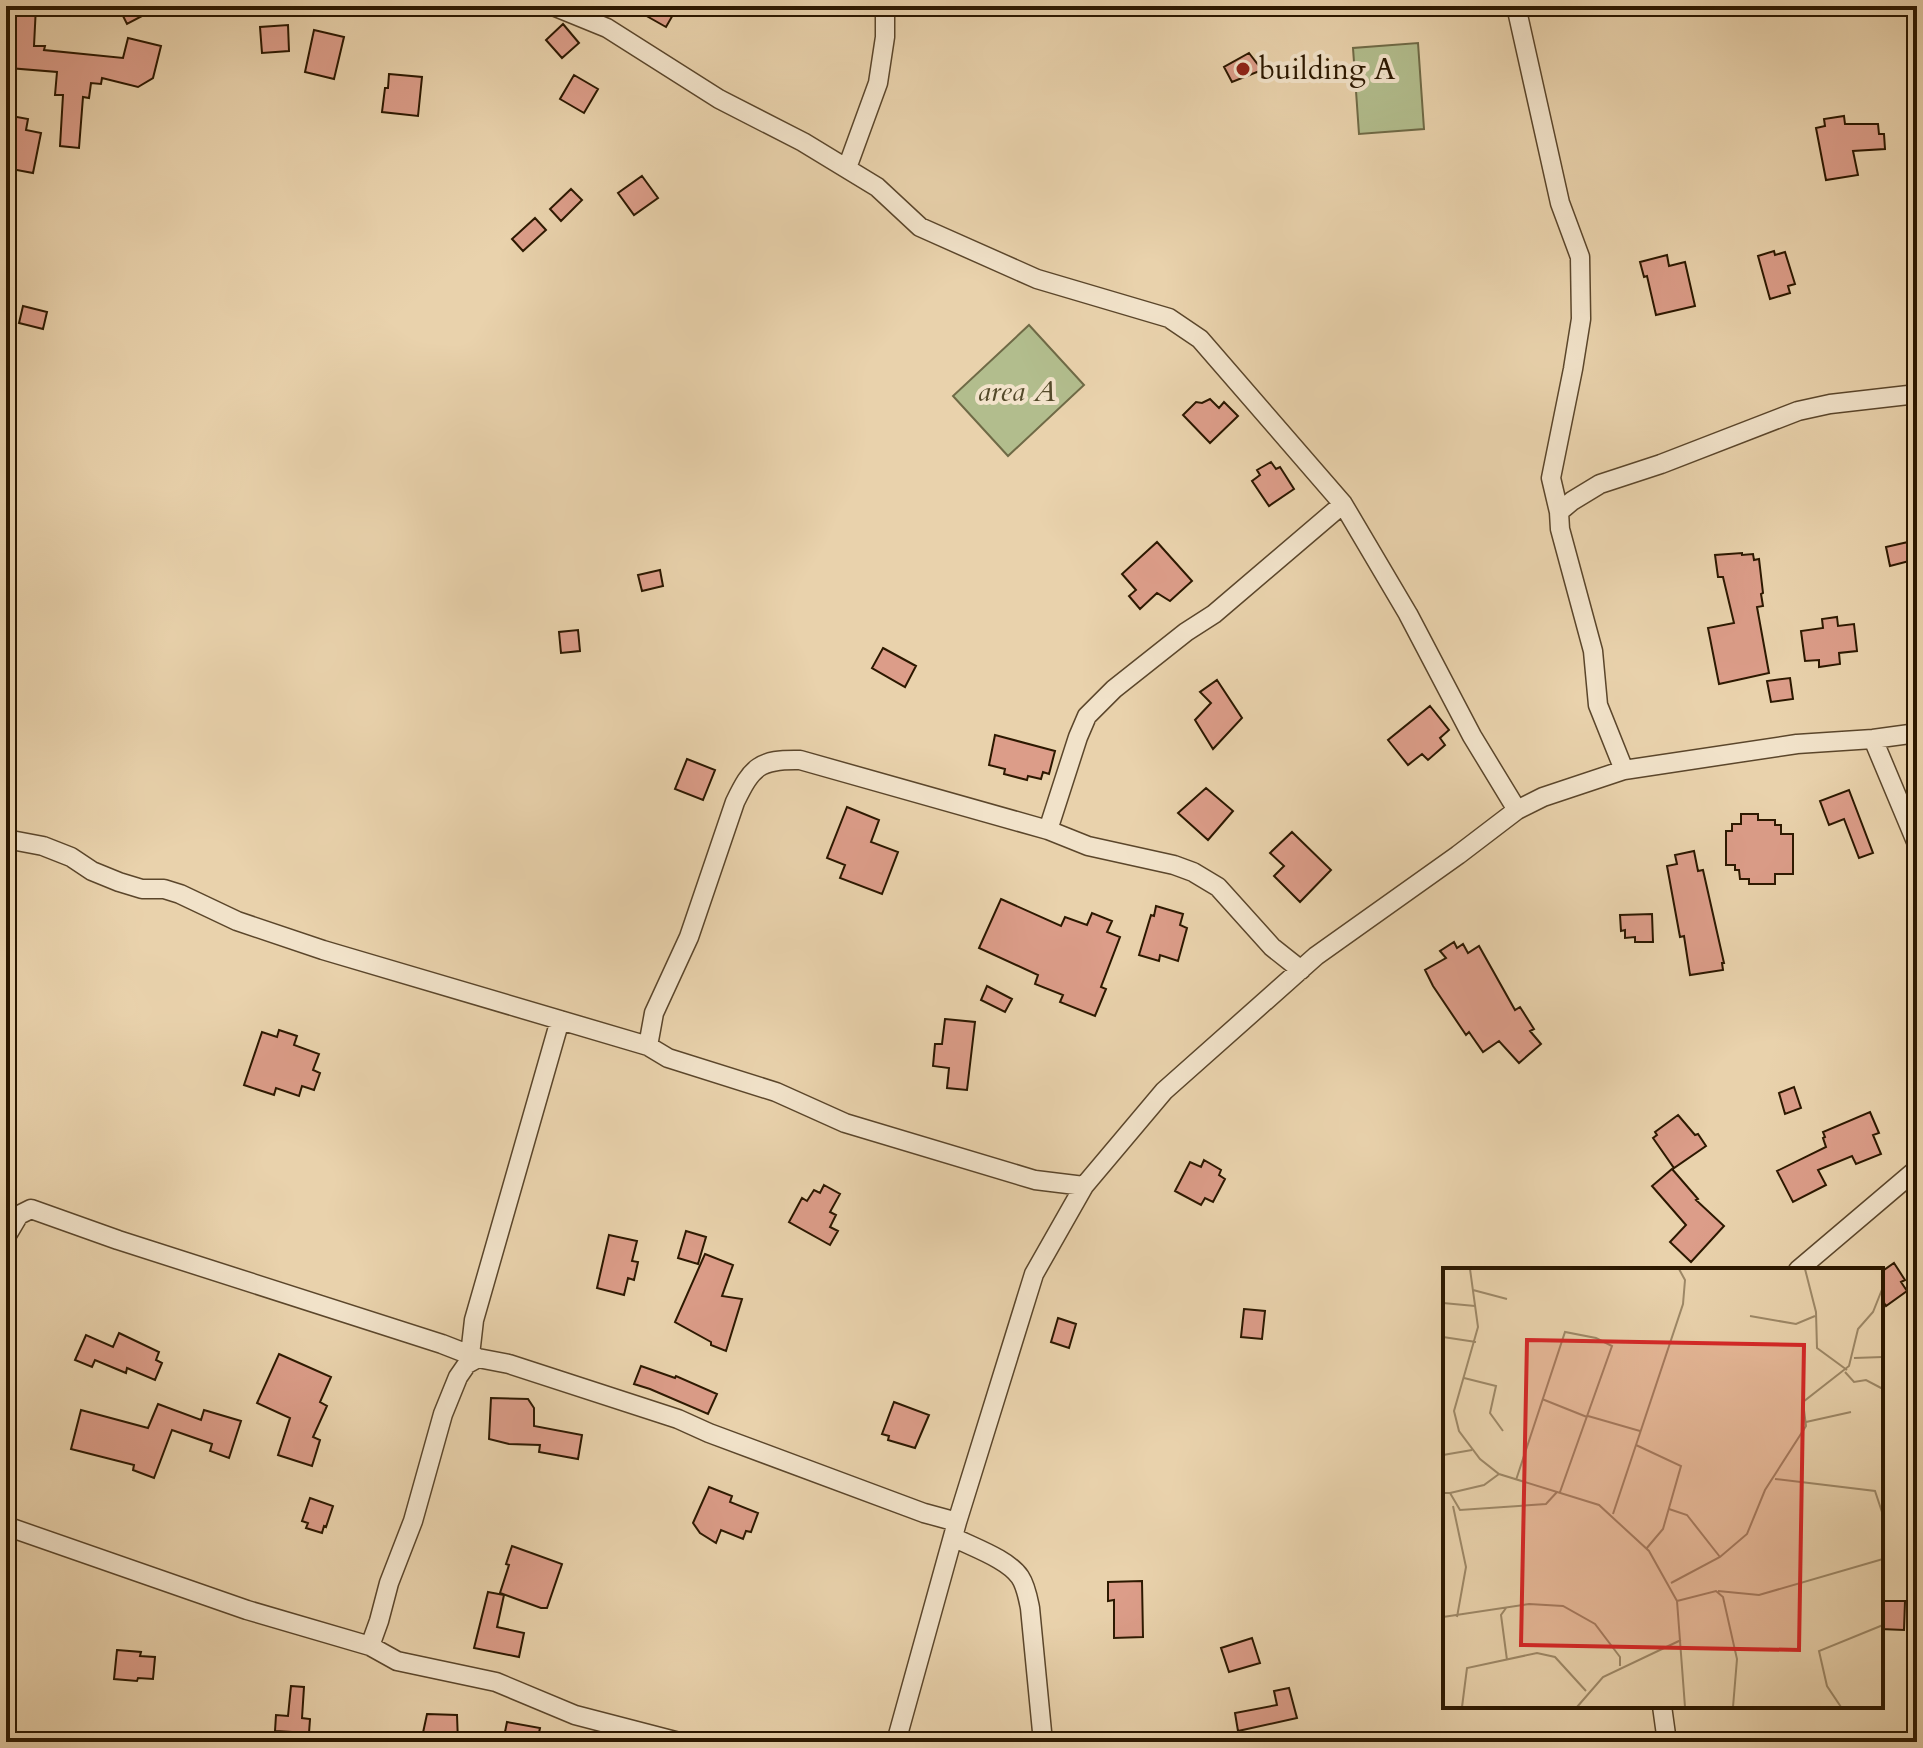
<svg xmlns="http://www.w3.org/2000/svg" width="1923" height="1748" font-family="Cardo,serif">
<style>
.green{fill:#b2bd8d;stroke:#6f6a46;stroke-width:2}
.building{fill:#dc9d89;stroke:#2c1800;stroke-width:2}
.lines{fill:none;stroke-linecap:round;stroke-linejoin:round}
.minor-casing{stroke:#5b462b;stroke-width:21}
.minor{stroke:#f1e2c9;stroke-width:18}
.poi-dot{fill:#8f2418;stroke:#f1e2c9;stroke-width:3}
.labels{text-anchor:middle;stroke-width:8;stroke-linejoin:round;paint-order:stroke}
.poi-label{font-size:30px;fill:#2c1800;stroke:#f1e2c9;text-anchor:start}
.park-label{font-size:30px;font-style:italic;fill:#544a2a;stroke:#f1e2c9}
.inset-road{fill:none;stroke:#9d8867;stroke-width:2}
.view{fill:#d62828;fill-opacity:0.15;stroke:#d62828;stroke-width:4}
.inset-edge{fill:none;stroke:#2c1800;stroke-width:4}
</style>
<rect width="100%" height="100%" fill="#e9d2ac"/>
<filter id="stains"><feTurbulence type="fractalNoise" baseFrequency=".0025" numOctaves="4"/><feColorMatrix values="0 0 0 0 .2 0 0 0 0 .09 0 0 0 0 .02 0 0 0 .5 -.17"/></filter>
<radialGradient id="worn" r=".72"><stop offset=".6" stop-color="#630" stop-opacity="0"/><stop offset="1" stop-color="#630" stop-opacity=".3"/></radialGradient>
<!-- green -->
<path class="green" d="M1418 43 1424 129 1359 134 1353 48Z
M1029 325 1084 385 1008 456 953 396Z"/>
<!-- building -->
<path class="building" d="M14 6H36L34 46H45L44 50 123 58 128 38 161 46 153 78 138 87 102 78 101 84 91 83 89 98 83 97 79 148 60 146 63 95H55L57 72 9 68 12 37H6V18H13Z
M118 6H161L127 24Z
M629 6H678L666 27Z
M563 24 579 43 562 58 546 40Z
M288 25 289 51 262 53 260 27Z
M314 30 344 37 334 79 305 72Z
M1249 53 1262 70 1232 82 1224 67Z
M389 74 422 77 418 116 382 112 385 88H388Z
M574 75 598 89 584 113 560 99Z
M6 115 28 119 26 130 41 133 33 173 6 168Z
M1844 116 1845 124H1878L1879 134H1884L1885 149 1853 151 1858 175 1826 180 1816 128 1825 126 1824 119Z
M642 176 658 198 634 215 618 193Z
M571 189 582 200 561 221 550 209Z
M535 218 546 230 523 251 512 239Z
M1774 251 1775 255 1785 252 1795 284 1788 286 1790 293 1770 299 1758 256Z
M1667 255 1669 266 1685 262 1695 306 1656 315 1647 276 1644 277 1640 262Z
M23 306 47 312 43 329 19 323Z
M1210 399 1219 408 1224 402 1238 416 1210 443 1183 415 1196 402 1202 403Z
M1271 462 1276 469 1280 467 1294 489 1269 506 1252 481 1260 475 1257 470Z
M1157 542 1192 581 1170 601 1157 593 1140 609 1129 596 1136 590 1122 574Z
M1908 542 1913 560 1890 566 1886 547Z
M1742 553V555L1753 554 1754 560 1759 559 1763 593 1761 594 1763 606 1757 607 1769 673 1719 684 1708 628 1734 623 1723 577H1718L1715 555Z
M660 570 663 586 642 591 638 575Z
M1837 617 1838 626 1854 624 1857 651 1839 653 1840 664 1819 667V660L1805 661 1801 631 1823 628 1822 619Z
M578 630 580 651 561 653 559 632Z
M883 648 916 666 905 687 872 668Z
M1790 678 1793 699 1771 702 1767 681Z
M1217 680 1242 718 1213 749 1195 720 1211 703 1200 692Z
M1430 706 1449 730 1440 738 1445 745 1428 760 1422 754 1408 765 1388 740Z
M995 735 1055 751 1049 774 1043 772 1041 779 1028 776 1027 780 1004 774 1005 769 989 765Z
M687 759 715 770 703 800 675 789Z
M1206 788 1233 811 1208 840 1178 813Z
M1849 790 1873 853 1859 858 1844 819 1829 825 1820 801Z
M847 807 879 820 871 842 898 852 882 894 840 878 845 865 827 858Z
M1741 814H1758V820H1775V825H1781V834H1793V874H1775V884H1749V879H1740L1739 870H1735V865H1726V831H1732V824H1741Z
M1292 832 1331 870 1300 902 1274 876 1284 866 1270 853Z
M1694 851 1698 871 1703 870 1724 963H1722L1723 970 1690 975 1684 936 1680 937 1667 866 1677 864 1675 855Z
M1001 899 1061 926 1065 917 1087 925 1092 913 1112 921 1107 932 1120 937 1101 987 1106 989 1095 1016 1060 1002 1063 995 1035 984 1038 975 979 948Z
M1156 906 1183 914 1180 925 1187 928 1178 961 1160 955 1159 961 1139 955 1151 915 1154 916Z
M1652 914 1653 942H1635V937L1625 938V930L1621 931 1620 915Z
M1454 942 1457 948 1463 944 1468 953 1479 946 1515 1010 1520 1007 1534 1029 1530 1031 1541 1044 1519 1063 1499 1041 1483 1052 1469 1032 1466 1035 1433 986 1425 970 1446 958 1440 951Z
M987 986 1012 999 1005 1012 981 1000Z
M945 1019 975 1022 967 1090 947 1088 949 1068 933 1066 935 1044H942Z
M279 1030 297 1036 294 1045 319 1054 313 1070 320 1073 314 1090 302 1086 299 1096 276 1088 274 1095 244 1085 262 1032 277 1037Z
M1794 1087 1801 1108 1785 1114 1779 1093Z
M1870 1112 1879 1133 1873 1135 1881 1154 1856 1164 1852 1156 1818 1170 1826 1185 1793 1202 1777 1171 1826 1147 1823 1138 1825 1137 1823 1132Z
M1678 1115 1695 1135 1698 1134 1706 1146 1674 1168 1653 1138 1657 1135 1655 1132Z
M1204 1160 1221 1170 1219 1175 1225 1179 1213 1202 1205 1198 1201 1205 1175 1191 1190 1162 1201 1167Z
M1672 1169 1698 1199 1696 1200 1724 1226 1691 1262 1670 1242 1686 1225 1652 1186Z
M824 1185 840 1194 830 1212 836 1215 830 1227 838 1231 830 1245 789 1222 802 1198 807 1201 814 1190 820 1193Z
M686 1231 706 1237 698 1264 678 1258Z
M609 1235 637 1241 632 1261 638 1262 634 1280 628 1278 624 1295 597 1288Z
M705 1254 733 1265 722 1296 742 1299 726 1351 711 1345V1342L675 1322Z
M1894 1263 1905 1280 1901 1282 1907 1291 1886 1306 1881 1298V1272Z
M1244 1309 1265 1311 1262 1339 1241 1337Z
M1058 1318 1076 1324 1069 1348 1051 1342Z
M119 1333 159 1352 156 1360 162 1363 155 1380 127 1368 126 1373 95 1360 92 1367 75 1360 86 1335 113 1347Z
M279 1354 331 1377 320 1402 327 1406 313 1437 320 1440 312 1466 278 1455 290 1418 257 1403Z
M641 1366 675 1378 676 1376 717 1394 708 1414 650 1389 634 1384Z
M491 1398 528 1399 534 1408V1426L582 1435 578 1459 539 1452 540 1445 509 1444 489 1439Z
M894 1402 929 1415 915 1448 888 1440 889 1436 882 1434Z
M158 1404 201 1420 204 1410 241 1421 229 1458 210 1451 212 1444 172 1430 154 1478 133 1470 134 1465 71 1449 81 1410 148 1428Z
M709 1487 732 1496 730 1502 758 1513 751 1532 746 1531 743 1539 721 1530 716 1543 700 1533 693 1523Z
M310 1498 333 1506 326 1527 324 1526 322 1533 306 1528 308 1523 302 1521Z
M512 1546 562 1564 547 1608H541L500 1593 509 1565 506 1564Z
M1142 1581 1143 1637 1114 1638V1600L1108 1601V1582Z
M488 1592 504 1595 497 1627 524 1633 519 1657 474 1648Z
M1881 1601H1905L1904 1630 1881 1629Z
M1252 1638 1260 1663 1229 1672 1221 1648Z
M117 1650 141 1652 140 1656 155 1657 153 1679 138 1678 137 1681 114 1679Z
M291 1686 304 1687 302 1718 310 1719 309 1733 275 1731 276 1715 288 1716Z
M1289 1688 1297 1718 1238 1731 1235 1713 1277 1705 1274 1691Z
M427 1714 457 1715 458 1742H421Z
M507 1722 540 1728 537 1742H503Z"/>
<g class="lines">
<defs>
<path id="minor" d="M553 6 607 28 719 99 803 142 877 187 920 227 1037 279 1169 318 1200 339 1343 504 1408 614 1472 736 1517 810
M1516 6 1560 203 1580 257 1581 319 1573 369 1551 478 1559 512
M847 168 878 83 885 37V6
M1873 739 1917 844
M1624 770 1598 705 1593 651 1560 529 1559 512 1572 501 1600 484 1661 464 1798 411 1830 404 1917 394
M1048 830 1078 737 1087 716 1114 689 1186 632 1214 614 1343 504
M6 839 43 846 71 857 92 871 119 882 142 889H164L180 894 237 921 323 950 648 1046 668 1058 776 1092 845 1123 1035 1180 1084 1186
M648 1046 654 1013 689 937 735 802C752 767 759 759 800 760L1048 830 1088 846 1174 865 1193 872 1218 887 1272 947 1301 970
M6 1237 19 1215 31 1209 118 1240 442 1344 478 1358 509 1364 678 1419 709 1433 924 1513 957 1522
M1798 1270 1917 1169
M470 1355 474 1320 560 1020
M6 1526 247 1610 370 1646 397 1661 496 1682 575 1715 679 1742
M953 1537C972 1547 1008 1559 1020 1577 1026 1586 1028 1598 1030 1608L1043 1742
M370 1646 379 1621 389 1583 413 1521 443 1414 458 1377 467 1364 478 1358
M1662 1706 1667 1742
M896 1742 957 1522 1034 1274 1084 1186 1164 1091 1316 956 1458 855 1517 810 1543 797 1624 770 1797 744 1873 739 1917 733"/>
</defs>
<!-- minor casing -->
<use href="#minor" class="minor-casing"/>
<!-- minor -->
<use href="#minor" class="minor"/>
</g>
<!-- markers -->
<circle class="poi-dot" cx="1243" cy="69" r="8"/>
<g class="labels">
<!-- poi labels -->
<g class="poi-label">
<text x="1259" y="79">building A</text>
</g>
<!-- park labels -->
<g class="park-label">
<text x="1017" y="401">area A</text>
</g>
</g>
<!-- overview -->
<g transform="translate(1443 1268)">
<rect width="440" height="440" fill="#e9d2ac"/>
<path class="inset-road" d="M27 1 35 59 11 143 16 163 37 191 56 206 156 237 206 283 234 333 242 439M362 1 373 44 374 80 404 102M30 22 64 31M0 35 32 38M307 48 353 56 372 48M0 69 33 74M411 90 440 89M402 104 411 114 423 112 440 121M21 110 53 118 47 145 60 163M99 131 144 149M145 148 197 163M363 154 408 144M193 177 238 198 220 261 203 281M0 187 29 182M332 211 432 223 440 247M73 212 122 64 153 70 169 78 117 224M0 225H7L17 242 103 236 114 224M7 225 41 217 56 206M10 238 23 299 14 349M226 241 244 247 277 289M170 246 240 36 242 12 236 1M228 315 277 289 304 266 322 222 363 158 360 134 406 98 415 61 430 44 440 19M275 323 316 327 440 291M234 333 273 323 280 329 294 391 290 439M63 340 58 347 64 392M0 349 86 336 120 338 152 356 177 389V398M19 439 24 400 94 385 112 389 143 423M134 439 160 409 238 372M398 439 384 418 376 383 440 357"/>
<path class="view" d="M84 72 361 77 356 382 78 377Z"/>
<rect width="440" height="440" class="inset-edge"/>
</g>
<!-- margin -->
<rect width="1923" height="1748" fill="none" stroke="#e9d2ac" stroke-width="32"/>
<rect x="8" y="8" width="1907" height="1732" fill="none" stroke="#2c1800" stroke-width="4"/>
<rect x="16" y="16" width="1891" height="1716" fill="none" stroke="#2c1800" stroke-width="2"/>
<rect width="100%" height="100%" filter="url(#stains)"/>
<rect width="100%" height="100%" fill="url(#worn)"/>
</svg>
